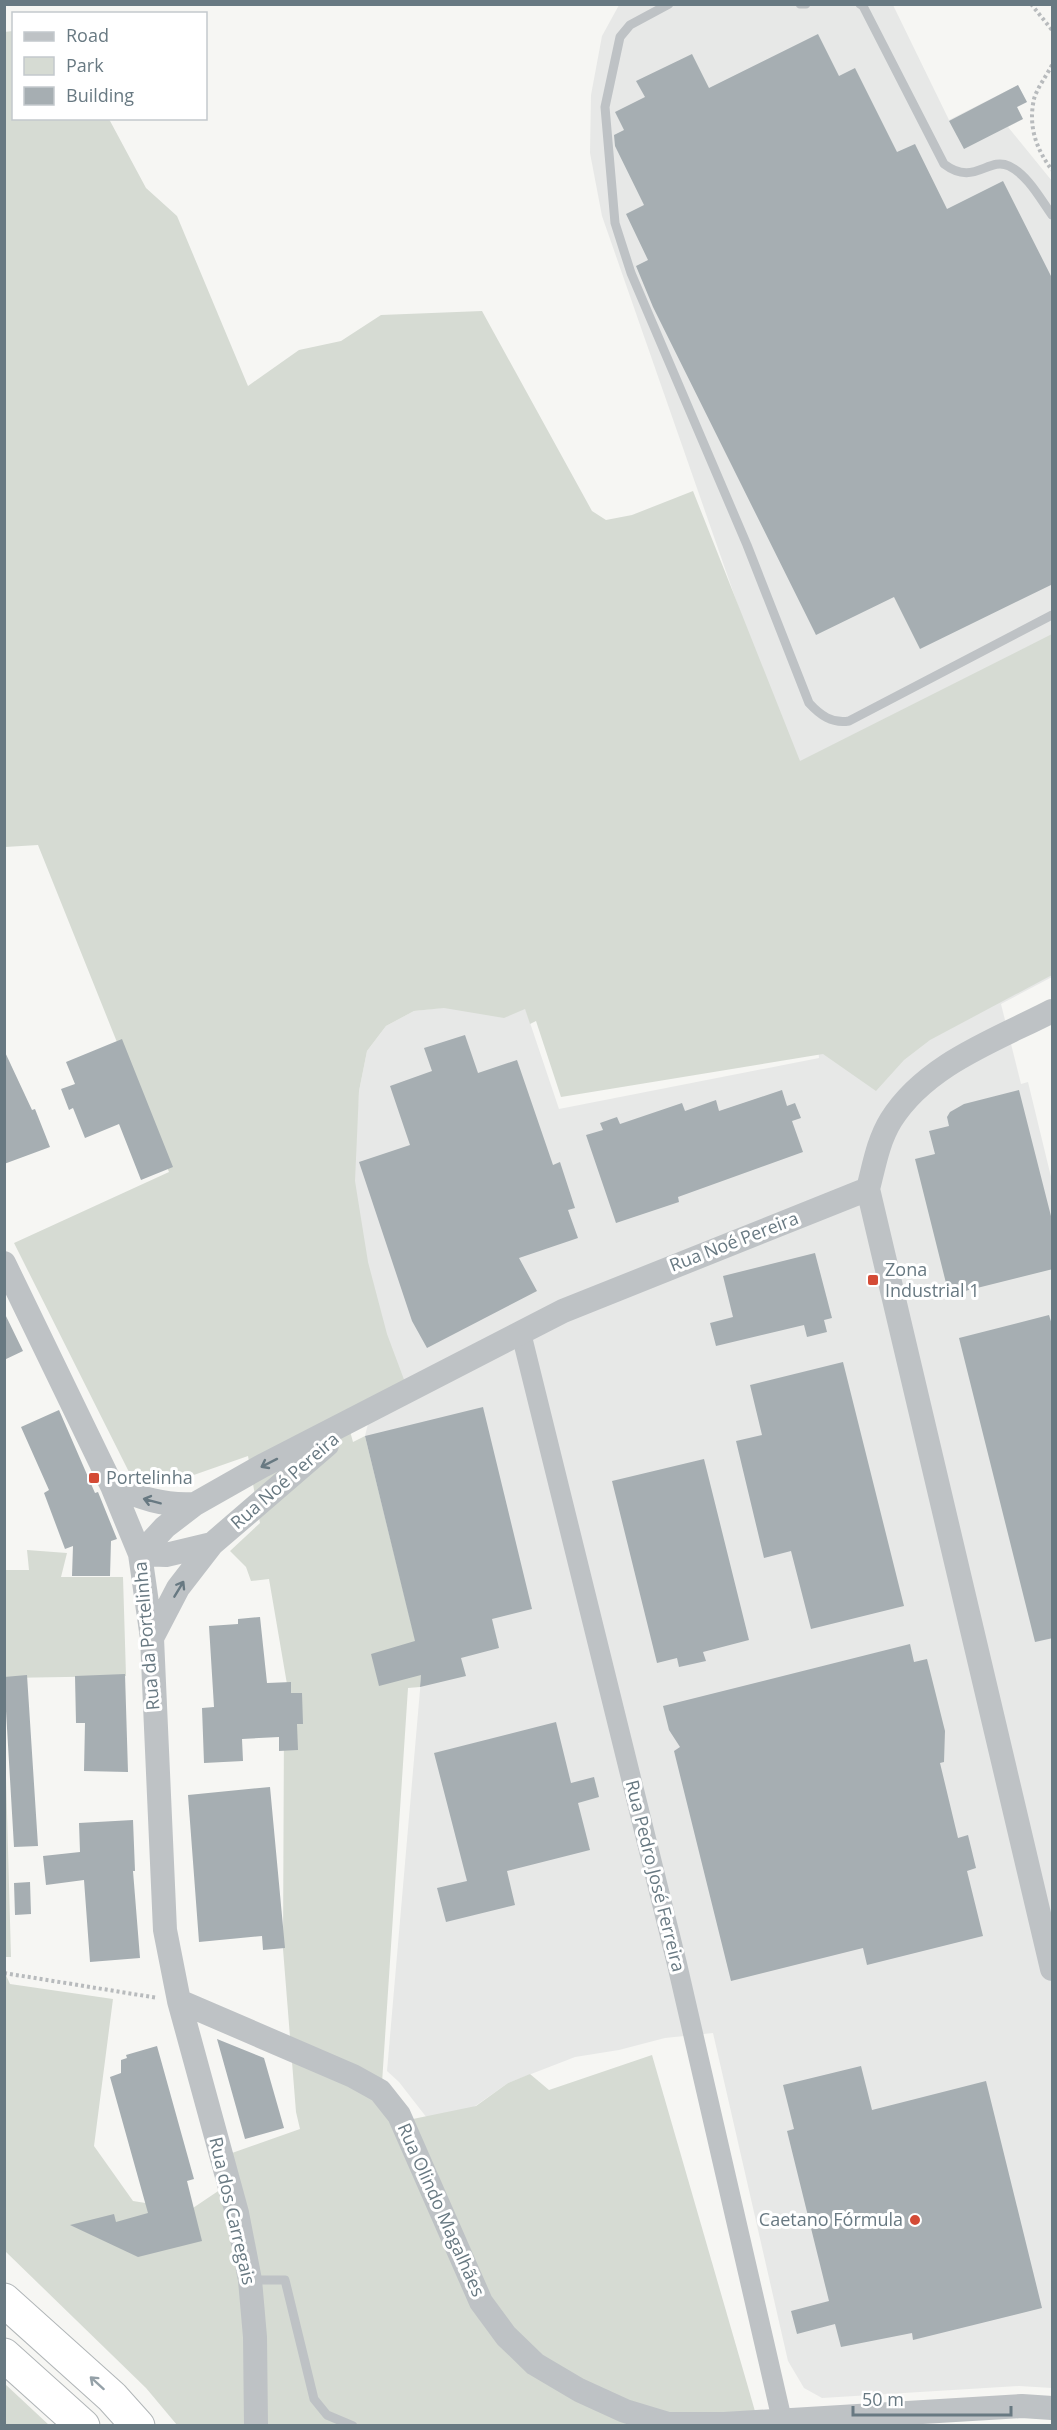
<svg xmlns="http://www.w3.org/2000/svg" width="1057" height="2430" font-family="'Open Sans',sans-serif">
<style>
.built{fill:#e7e8e7}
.green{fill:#d6dbd3}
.building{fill:#a6aeb2}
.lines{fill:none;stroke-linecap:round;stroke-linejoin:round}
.motorway-casing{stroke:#b1b6b8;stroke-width:35}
.path{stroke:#b8bbbd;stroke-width:4;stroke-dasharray:3 3;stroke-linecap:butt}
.service{stroke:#bec2c5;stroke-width:9}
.minor{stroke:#bec2c5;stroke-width:20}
.tertiary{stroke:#bec2c5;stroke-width:24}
.motorway{stroke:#fff;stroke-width:33}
.oneway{stroke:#687982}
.oneway2{stroke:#95a1a8}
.poi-dot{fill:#d44b36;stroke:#fff;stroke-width:2}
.labels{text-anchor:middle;stroke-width:6;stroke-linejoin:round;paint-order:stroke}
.street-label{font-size:18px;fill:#687982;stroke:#fff}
.poi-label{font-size:18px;fill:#687982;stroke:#fff;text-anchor:start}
</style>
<rect width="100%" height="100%" fill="#f6f6f3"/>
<!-- built -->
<path class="built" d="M619 5H893L949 120 1018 85 1027 102 1017 107 1023 119 1008 127 1052 181V977L1001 1004 1021 1084 1028 1082 1052 1181V2388L1019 2386 822 2398 804 2388 788 2361 713 2033 665 2038 619 2050 575 2057 508 2083 434 2135 427 2118 399 2082 387 2071 422 1667 365 1436 379 1378 355 1215 354 1163 359 1091 367 1051 386 1026 414 1011 522 999 559 1109 819 1058 795 769 602 216 590 153 591 95 602 36Z"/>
<!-- green -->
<path class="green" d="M13 31 14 118 109 119 146 188 177 216 248 386 299 350 341 341 381 315 482 311 592 511 606 520 632 515 693 491 800 761 1052 634V975L930 1040 904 1060 876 1091 823 1054 561 1097 536 1021 530 1024 525 1009 504 1018 444 1008 414 1011 386 1026 367 1051 359 1091 355 1181 368 1262 387 1334 406 1385 345 1413 353 1442 365 1436 422 1667 420 1687 408 1688 382 2083 408 2120 476 2106 508 2083 530 2074 549 2090 652 2055 759 2425H177L146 2388 5 2251 4 1971 10 1984 113 1999 94 2146 133 2201 190 2210 239 2177 232 2153 300 2129 296 2112 283 1949 284 1721 288 1690 269 1579 251 1581 246 1567 230 1551 260 1523 248 1456 168 1484 149 1482 129 1472 14 1243 169 1172 38 845 5 847 4 32Z
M27 1550 67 1553 61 1577H123L126 1676 5 1678 4 1570H29Z
M4 1741H5L11 1957H4Z
M5 2384 49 2425H5Z"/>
<!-- building -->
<path class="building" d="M818 34 839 76 855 68 897 152 915 144 947 209 1003 181 1053 280V584L920 649 894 597 816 635 653 307 636 266 648 260 626 214 644 205 615 146 614 135 624 130 615 112 645 97 636 81 692 54 709 88Z
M1018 85 1027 102 1017 107 1023 119 964 149 949 121Z
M465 1035 478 1073 517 1060 553 1165 560 1162 575 1208 568 1210 578 1238 519 1258 537 1291 427 1348 412 1321 359 1162 410 1145 390 1086 432 1071 424 1048Z
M122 1039 173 1167 141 1180 119 1124 85 1138 73 1108 69 1110 61 1089 75 1084 66 1062Z
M4 1050 32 1110 35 1109 50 1147 4 1164Z
M782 1090 787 1106 795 1103 801 1118 792 1121 803 1152 678 1197 679 1202 616 1223 586 1135 603 1130 600 1123 617 1117 620 1124 682 1103 685 1111 716 1100 719 1111Z
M1019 1090 1053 1224V1269L949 1295 915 1159 935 1154 929 1131 949 1126 947 1117 950 1112 964 1104Z
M815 1253 832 1318 824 1320 827 1332 807 1337 804 1325 716 1346 710 1323 733 1317 723 1276Z
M4 1312 23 1351 4 1360Z
M1049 1315 1053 1328V1638L1035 1642 959 1338Z
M843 1362 904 1606 811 1629 791 1551 764 1558 736 1441 762 1435 750 1385Z
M483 1407 532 1609 492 1619 499 1648 461 1658 466 1676 420 1687 421 1675 379 1686 371 1654 415 1641 365 1436Z
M59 1410 95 1493 98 1492 117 1539 111 1541 110 1576H72L73 1546 65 1549 44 1493 49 1490 21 1427Z
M704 1459 749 1640 703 1652 706 1661 679 1667 677 1658 657 1663 612 1481Z
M260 1617 267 1683 291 1682V1693H302L303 1724H297L298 1750 279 1751V1737L242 1739 243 1761 204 1763 202 1708 214 1707 209 1626 238 1624V1619Z
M910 1644 914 1662 927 1659 945 1731 944 1762 940 1763 958 1838 968 1835 976 1868 967 1871 983 1936 867 1965 863 1948 731 1981 674 1751 680 1747 669 1730 663 1706Z
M125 1674 128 1772 84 1771 85 1723H76L75 1676Z
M27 1675 38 1846 14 1847 4 1677Z
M556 1722 571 1783 594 1777 599 1797 578 1803 590 1850 507 1871 515 1905 446 1922 437 1888 467 1881 434 1753Z
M270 1787 285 1948 263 1950 262 1936 199 1942 188 1795Z
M133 1820 135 1871H133L140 1958 90 1962 84 1880 46 1885 43 1856 80 1852 79 1823Z
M30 1882 31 1914 15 1915 14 1883Z
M217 2039 264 2058 284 2128 245 2139Z
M157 2046 194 2179 187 2181 202 2241 138 2257 70 2225 114 2214 116 2222 148 2213 110 2077 121 2073V2060L127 2058 126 2055Z
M861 2066 872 2110 986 2081 1042 2308 913 2340 912 2333 841 2347 835 2324 797 2334 791 2311 829 2301 787 2131 794 2129 783 2085Z"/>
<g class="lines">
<defs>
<path id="motorway" d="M4 2300 112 2397 138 2426
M4 2355 83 2426"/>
</defs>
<!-- motorway casing -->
<use href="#motorway" class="motorway-casing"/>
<!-- path -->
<path class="path" d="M1031 4 1052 30
M1052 65C1047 75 1037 88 1034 99 1028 126 1036 149 1052 170
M4 1973 158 1998"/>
<!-- service -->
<path class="service" d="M669 4 630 25 620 37 605 107 615 223 631 273 747 545 809 703C820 715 832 724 849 721L1052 615
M800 4H806
M860 4 863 6 944 164C974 187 988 156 1009 166 1028 175 1041 200 1052 215
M250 2280H285L314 2399 327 2415 353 2426"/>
<!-- minor -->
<path class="minor" d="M521 1333 677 1964 782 2420"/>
<!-- tertiary -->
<path class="tertiary" d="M1052 1011C996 1040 926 1064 891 1120 878 1141 874 1166 868 1189L1052 1969
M4 1263 112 1486 140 1554 152 1638 165 1930 179 2001 237 2213 250 2280 255 2337 256 2426
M112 1486C141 1498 163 1506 195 1504
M140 1554 165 1527 195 1504 262 1466 563 1311 868 1189
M140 1554 166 1555 212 1544
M152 1638 178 1588 212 1544 327 1445
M179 2001 353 2076 380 2091 399 2115 481 2302 506 2336 535 2364 579 2390 625 2411 668 2424H724L1022 2406 1052 2408"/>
<!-- motorway -->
<use href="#motorway" class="motorway"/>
</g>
<!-- one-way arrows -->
<defs><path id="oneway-shaft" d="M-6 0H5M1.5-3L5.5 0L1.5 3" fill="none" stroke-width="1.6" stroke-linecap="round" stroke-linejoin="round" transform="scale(1.5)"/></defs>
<g class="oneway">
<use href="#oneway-shaft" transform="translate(269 1463) rotate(153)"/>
<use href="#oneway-shaft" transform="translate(152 1501) rotate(-165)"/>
<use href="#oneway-shaft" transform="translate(179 1589) rotate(-59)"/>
</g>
<use class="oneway2" href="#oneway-shaft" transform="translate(97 2383) rotate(-138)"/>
<!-- markers -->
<g class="poi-dot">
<rect x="867" y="1274" width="12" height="12" rx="3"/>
<rect x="88" y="1472" width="12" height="12" rx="3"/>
<circle cx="915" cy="2220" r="6"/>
</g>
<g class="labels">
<!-- street labels -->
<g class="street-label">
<text transform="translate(734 1242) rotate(-21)" y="6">Rua Noé Pereira</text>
<text transform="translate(285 1481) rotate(-41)" y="6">Rua Noé Pereira</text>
<text transform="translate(147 1636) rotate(-95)" y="6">Rua da Portelinha</text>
<text transform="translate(655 1876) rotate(76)" y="6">Rua Pedro José Ferreira</text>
<text transform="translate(441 2210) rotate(66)" y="6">Rua Olindo Magalhães</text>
<text transform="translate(232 2211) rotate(77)" y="6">Rua dos Carregais</text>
</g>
<!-- poi labels -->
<g class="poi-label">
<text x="885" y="1276">Zona<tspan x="885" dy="21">Industrial 1</tspan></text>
<text x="106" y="1484">Portelinha</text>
<text x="903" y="2226" text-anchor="end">Caetano Fórmula</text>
</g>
</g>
<!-- border -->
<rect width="1057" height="2430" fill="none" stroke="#687982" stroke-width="12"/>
<!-- legend -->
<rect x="12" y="12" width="195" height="108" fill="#ffffff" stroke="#c3c9cd" stroke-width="1.5"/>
<rect x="24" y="32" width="30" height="9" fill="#bec2c5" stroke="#c3c9cd" stroke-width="1.5"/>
<text x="66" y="42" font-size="18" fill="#687982">Road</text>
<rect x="24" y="57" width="30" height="18" fill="#d6dbd3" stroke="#c3c9cd" stroke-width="1.5"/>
<text x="66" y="72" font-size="18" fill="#687982">Park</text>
<rect x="24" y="87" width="30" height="18" fill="#a6aeb2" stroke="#c3c9cd" stroke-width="1.5"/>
<text x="66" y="102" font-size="18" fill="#687982">Building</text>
<!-- scale -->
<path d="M853 2406v9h158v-9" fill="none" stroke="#687982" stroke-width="3"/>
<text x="862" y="2406" font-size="18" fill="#687982" stroke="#ffffff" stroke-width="4.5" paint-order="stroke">50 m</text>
</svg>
